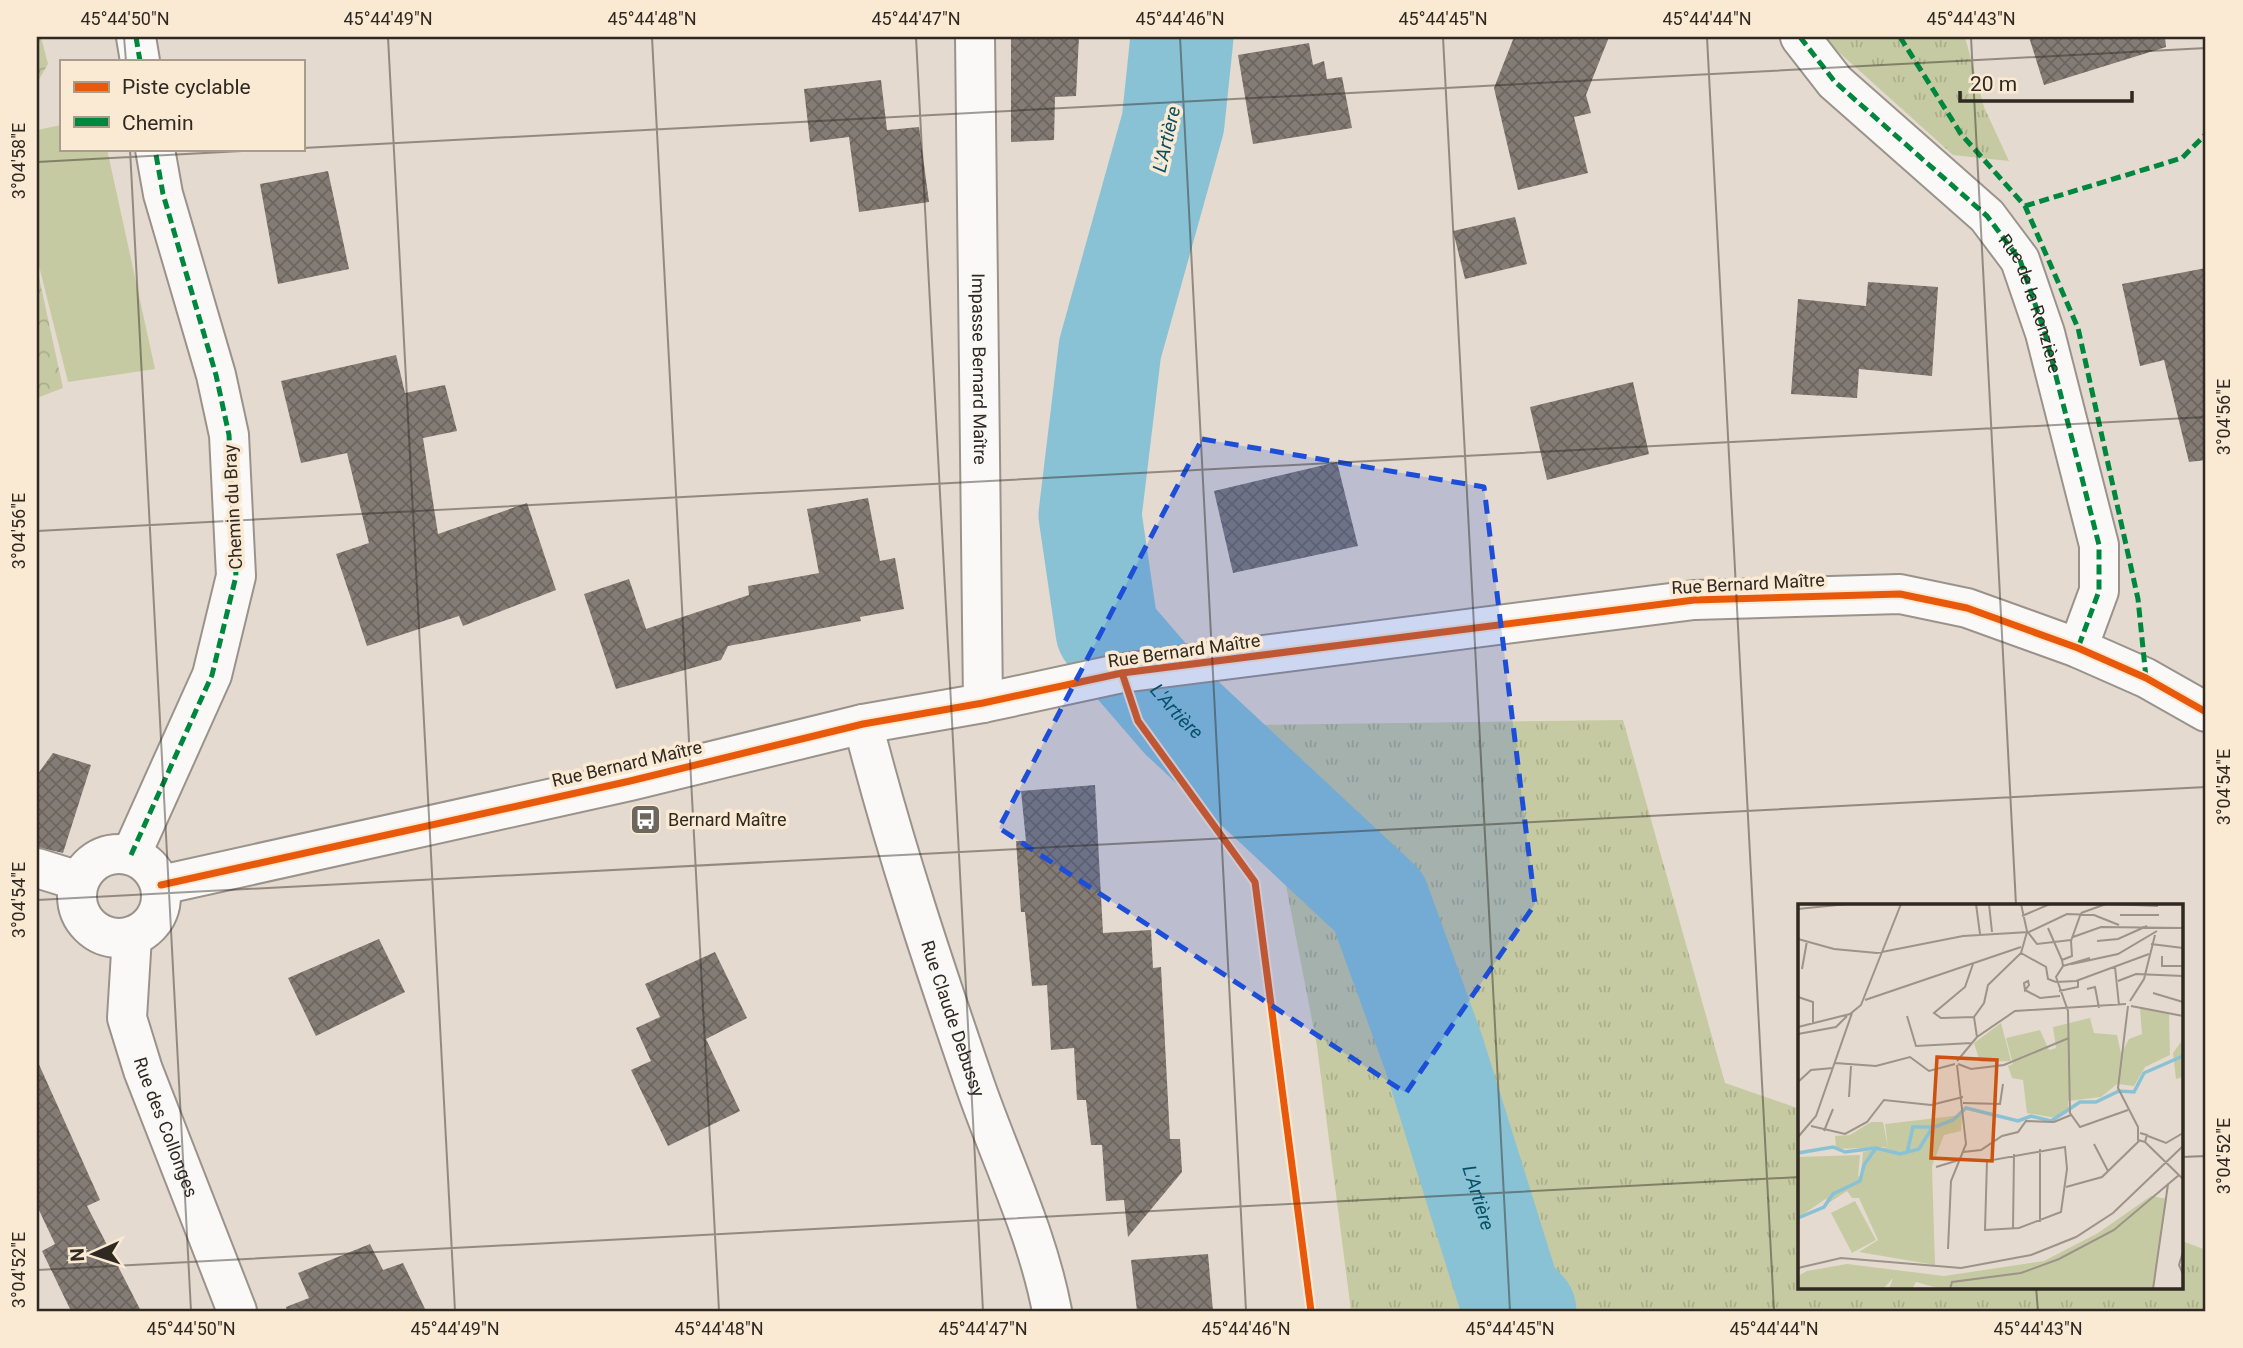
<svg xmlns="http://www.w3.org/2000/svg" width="2243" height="1348" font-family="Roboto,sans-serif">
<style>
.grass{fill:url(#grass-tufts)}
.forest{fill:url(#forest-crowns)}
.pitch{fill:#c6caa2}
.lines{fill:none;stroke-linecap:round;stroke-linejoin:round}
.river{stroke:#8ac2d5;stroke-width:103}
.building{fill:url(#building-cross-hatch)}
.minor-casing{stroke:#9a938b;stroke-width:42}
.minor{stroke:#fbf9f8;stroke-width:38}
.quiet{stroke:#00873e;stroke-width:5;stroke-dasharray:10 5;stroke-linecap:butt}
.cycleway-casing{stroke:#fae9d3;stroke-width:11}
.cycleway{stroke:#e8590c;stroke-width:7}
.marked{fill:#1d4ed8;fill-opacity:0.2;stroke:#1d4ed8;stroke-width:5;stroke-dasharray:14 9;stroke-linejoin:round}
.ticks{fill:none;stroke:#2f2921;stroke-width:2;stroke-opacity:0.45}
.labels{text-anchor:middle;stroke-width:7;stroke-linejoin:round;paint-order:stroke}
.street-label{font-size:18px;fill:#2f2921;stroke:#fae9d3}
.poi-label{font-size:18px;fill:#2f2921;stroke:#fae9d3;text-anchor:start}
.water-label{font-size:19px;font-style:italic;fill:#075066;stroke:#fae9d3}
.inset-river{fill:none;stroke:#8ac2d5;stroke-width:3.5}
.inset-road{fill:none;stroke:#9c9389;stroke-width:2}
.view{fill:#cc520f;fill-opacity:0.15;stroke:#cc520f;stroke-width:3.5}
.inset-edge{fill:none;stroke:#2f2921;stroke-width:3.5}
.neatline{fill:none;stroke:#2f2921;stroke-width:2.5}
.ticks-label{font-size:18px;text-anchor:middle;fill:#2f2921}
</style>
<defs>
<pattern id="grass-tufts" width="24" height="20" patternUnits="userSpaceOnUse" patternTransform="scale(1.75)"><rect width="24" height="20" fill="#c6caa2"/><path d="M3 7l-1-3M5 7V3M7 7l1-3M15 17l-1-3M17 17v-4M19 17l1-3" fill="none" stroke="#aaae8b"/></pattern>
<pattern id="forest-crowns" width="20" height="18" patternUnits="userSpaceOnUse" patternTransform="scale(1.75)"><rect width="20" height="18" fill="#c6caa2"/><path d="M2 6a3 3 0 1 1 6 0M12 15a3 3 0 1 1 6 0" fill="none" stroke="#aaae8b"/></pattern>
<pattern id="building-cross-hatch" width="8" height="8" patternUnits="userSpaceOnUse" patternTransform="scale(1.75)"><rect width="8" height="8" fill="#837b74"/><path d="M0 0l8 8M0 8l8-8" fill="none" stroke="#6c655f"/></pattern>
</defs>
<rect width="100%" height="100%" fill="#e4dacf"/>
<!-- grass -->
<path class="grass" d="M1822 37H1965L1984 107 2009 161 1953 155Z
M1623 720 1725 1083 1800 1109V1287H2182V1241L2206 1250V1311H1351L1317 1046 1255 725Z"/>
<!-- forest -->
<path class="forest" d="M37 37H41L48 64 37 83Z
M37 268 63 388 37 398Z"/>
<!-- pitch -->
<path class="pitch" d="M61 125V149H107L155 369 68 382 37 258V130Z"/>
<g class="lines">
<!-- river -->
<path class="river" id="s1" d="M1182 37 1173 123 1110 349 1090 515 1107 631 1182 718 1379 902 1434 1054 1509 1294 1525 1311"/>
</g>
<!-- building -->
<path class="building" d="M1011 37H1079L1076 96 1055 97 1054 140 1011 142Z
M1514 37H1609L1586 95 1591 113 1574 117 1588 173 1518 190 1494 88Z
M2029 37H2165L2166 47 2044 85Z
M1309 43 1313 65 1324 61 1327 79 1342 77 1352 128 1253 144 1238 55Z
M881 80 887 130 919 127 929 202 859 212 849 137 810 142 804 89Z
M328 171 349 269 278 284 260 184Z
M1515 217 1527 264 1465 279 1453 231Z
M2206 268V460L2189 462 2164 360 2140 366 2122 284Z
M1868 282 1938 287 1932 376 1859 369 1857 398 1791 394 1798 299 1866 306Z
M396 355 405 393 445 385 457 431 423 438 438 534 527 503 556 590 463 626 459 616 367 646 336 554 369 543 347 453 301 463 281 381Z
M1633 382 1649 454 1547 480 1530 407Z
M1337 462 1358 546 1233 573 1214 491Z
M868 498 880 561 895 558 904 609 860 617 861 621 728 646 721 660 616 689 584 594 629 579 646 629 749 595 748 586 819 573 807 509Z
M53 753 91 765 63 853 37 847V775Z
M1095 785 1103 933 1151 930 1153 968 1161 967 1170 1139H1180L1182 1172 1128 1237 1124 1200 1106 1201 1102 1145H1091L1086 1100H1077L1074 1048 1051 1050 1047 985 1032 986 1025 912H1021L1016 841H1026L1021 791Z
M379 939 405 992 316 1036 288 978Z
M715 952 747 1018 706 1039 740 1111 668 1146 631 1070 651 1061 636 1028 660 1017 645 984Z
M37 1060 100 1200 87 1206 141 1311H71L42 1251 55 1244 37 1206Z
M370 1244 383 1270 403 1263 426 1311H287L286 1307 309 1298 298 1273Z
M1208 1254 1213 1311H1137L1131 1260Z"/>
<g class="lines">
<defs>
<g id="minor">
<path d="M136 37 140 61"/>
<path id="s2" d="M975 37 983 703"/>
<path id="s3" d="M1800 37 1835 82 1987 216 2020 260 2045 333 2099 545V591L2078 648"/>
<path id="s4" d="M863 724C894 846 934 966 975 1085 1001 1160 1037 1232 1052 1311"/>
<circle cx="119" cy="896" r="42"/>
<path d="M131 855 212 675 236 576 229 435 216 375 163 194 155 149"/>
<path d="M37 868 79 881"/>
<path d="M161 885 630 781 863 724 983 703 1122 673 1694 600 1900 594 1967 608 2078 648 2146 678 2206 712"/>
<path id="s5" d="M132 936 127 1018 143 1070 237 1311"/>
</g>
</defs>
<!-- minor casing -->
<use href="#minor" class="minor-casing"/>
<!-- minor -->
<use href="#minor" class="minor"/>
<!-- quiet -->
<path class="quiet" d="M136 37 140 61
M1800 37 1835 82 1987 216 2020 260 2045 333 2099 545V591L2078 648
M1900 37 1961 134 2025 206 2078 328 2138 599 2146 678
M2025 206 2182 158 2206 134
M131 855 212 675 236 576 229 435 216 375 163 194 155 149"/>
<defs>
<path id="cycleway" d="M1122 673 1138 721 1255 882 1311 1311
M161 885 630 781 863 724 983 703 1122 673 1694 600 1900 594 1967 608 2078 648 2146 678 2206 712"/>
</defs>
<!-- cycleway casing -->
<use href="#cycleway" class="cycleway-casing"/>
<!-- cycleway -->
<use href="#cycleway" class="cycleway"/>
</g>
<!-- marked area -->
<path class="marked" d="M1202 439 1484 487 1535 904 1406 1093 999 828Z"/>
<!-- ticks -->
<path class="ticks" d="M124 37 126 61M388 37 455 1311M652 37 719 1311M916 37 983 1311M1180 37 1246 1311M1443 37 1510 1311M1707 37 1774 1311M1971 37 2016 905M303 148 2206 48M130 149 191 1311M37 162 281 149M37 531 2206 417M37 900 2206 787M2182 1157 2206 1156M37 1270 1800 1177M2036 1287 2038 1311"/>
<!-- icons -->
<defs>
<symbol id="bus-square" viewBox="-11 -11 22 22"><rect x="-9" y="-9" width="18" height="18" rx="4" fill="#6e675e" stroke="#fae9d3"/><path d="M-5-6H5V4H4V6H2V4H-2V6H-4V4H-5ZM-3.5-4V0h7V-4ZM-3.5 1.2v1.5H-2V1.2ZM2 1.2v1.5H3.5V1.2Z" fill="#fff"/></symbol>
</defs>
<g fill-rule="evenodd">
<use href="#bus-square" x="628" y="802" width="35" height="35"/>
</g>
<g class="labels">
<!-- street labels -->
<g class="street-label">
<text dy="6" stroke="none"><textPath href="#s3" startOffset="359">Rue de la Ronzière</textPath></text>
<text dy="6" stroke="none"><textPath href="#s2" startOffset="332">Impasse Bernard Maître</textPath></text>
<text transform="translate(233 507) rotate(-93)" y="6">Chemin du Bray</text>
<text transform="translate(1748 584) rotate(-3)" y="6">Rue Bernard Maître</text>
<text transform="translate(1184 651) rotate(-8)" y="6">Rue Bernard Maître</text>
<text transform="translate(627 764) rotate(-13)" y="6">Rue Bernard Maître</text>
<text dy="6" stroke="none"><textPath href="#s4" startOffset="308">Rue Claude Debussy</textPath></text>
<text dy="6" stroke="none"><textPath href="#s5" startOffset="198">Rue des Collonges</textPath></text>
</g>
<!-- poi labels -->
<g class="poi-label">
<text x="668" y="826">Bernard Maître</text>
</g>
<!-- water labels -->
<g class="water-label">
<text transform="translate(1166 139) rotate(-77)" y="7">L'Artière</text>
<text dy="7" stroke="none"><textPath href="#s1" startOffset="712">L'Artière</textPath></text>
<text dy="7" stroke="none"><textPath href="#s1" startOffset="1302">L'Artière</textPath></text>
</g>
</g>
<!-- overview -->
<g transform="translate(1798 904)">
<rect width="385" height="385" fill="#e4dacf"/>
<path d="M164 211 163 227 146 231 134 262 137 361 61 348 80 336 61 294H54L49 287 32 298 28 296 30 290 63 271 65 248 90 243 87 220ZM353 292 369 295 354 385H143L118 378 114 385H91L95 374 85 385H0V372L9 367 49 360 146 372 246 357 300 329Z" fill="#c6caa2"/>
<path d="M203 119 213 157 182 158 176 139ZM385 135V173L378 175 375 149ZM73 218H85L90 243 38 245 37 232 52 231Z" fill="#c6caa2"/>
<path d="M342 104 371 110 372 151 347 163 336 182 319 180 303 193 270 197V208L258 214 229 209 225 176 214 174 210 162 215 160 208 134 242 126 251 146 258 144 255 123 292 114 296 129 319 131 323 150 331 135 344 130Z" fill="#c6caa2"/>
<path d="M62 251 60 273 1 313 0 253ZM57 297 78 336 54 349 33 309Z" fill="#c6caa2"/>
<path class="inset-river" d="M0 249 35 243 47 248 78 244M109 249 115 223H135M0 314 26 303 35 290 62 277 66 261 78 244 102 250 121 245 134 224 155 216 168 204 220 217 233 212 253 217 282 198H298L321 187 336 188 346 169 385 152"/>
<path class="inset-road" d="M178 0 182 30M191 0 194 28M223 0 229 27 239 40 273 36M313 0 360 2M0 5 49 0M283 9 273 37 274 52 264 56 265 62 258 73 270 107 272 209 282 223 330 206M283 9 308 0M322 11H361M224 12 252 0M250 24 264 56M275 33 303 23 385 24M0 35 36 45 79 49 165 32 231 28 269 10 296 11 321 21M299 37 320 35 349 22M353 40 385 44M223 49 248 63 250 75 258 78M364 52V62H385M175 60 167 83 136 109 143 114 176 113M274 60 320 50 359 27M265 62 292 54M317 63 321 101M4 65 9 37M230 77 231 81 227 86 226 79ZM320 77 338 70 385 72M258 78 278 77 351 50M289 85 297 83 301 104M227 86 242 94 262 92M261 87 280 83V76M355 89 385 98M0 93 15 98V119M67 96 223 43M332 97 346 75 357 31M330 102 320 184 340 223V236L347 238 349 231 342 229M333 102 385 112M109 112 118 142 174 139M0 123 52 110 63 101 103 0M0 130 38 123 49 112M179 133 176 113 186 99 190 81 223 49 229 28M159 157 179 133 217 107 328 100M37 159 78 162 112 153 131 167 157 160M160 160 173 165 206 161 271 134M0 178 13 166 35 164M51 193 53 162M165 199 202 200 205 180M13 222 47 230 69 218 86 196 133 201 165 193M26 227 35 205M350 232 368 239 385 229M0 233 18 212 54 109M347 238 385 275M296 240 310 267M267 243 269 265 263 308 221 324 187 326 189 257ZM242 245V318M165 248 183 246 204 232 220 228 228 217 256 218 273 211M138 263 161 256M268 283 304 273 341 237M215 325 216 250M150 345 153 277 168 240 159 161M385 348 381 361 385 370M0 364 43 354 163 364 233 351 278 333 315 309 385 242M152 385 154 378 223 369 261 355 316 326 381 271M355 385 370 280"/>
<path class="view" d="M139 153 199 156 194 257 133 254Z"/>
<rect width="385" height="385" class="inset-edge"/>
</g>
<!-- border -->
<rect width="2243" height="1348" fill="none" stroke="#fae9d3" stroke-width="77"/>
<!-- legend -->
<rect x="60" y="60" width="245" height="91" fill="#fae9d3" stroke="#a99c8c" stroke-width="2"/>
<rect x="74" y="82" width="35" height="10" fill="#e8590c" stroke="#a99c8c" stroke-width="2"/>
<text x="122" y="94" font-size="21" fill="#2f2921">Piste cyclable</text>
<rect x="74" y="117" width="35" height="10" fill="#00873e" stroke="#a99c8c" stroke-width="2"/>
<text x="122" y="130" font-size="21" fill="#2f2921">Chemin</text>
<!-- north arrow -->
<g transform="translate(94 1254) rotate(267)" stroke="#fae9d3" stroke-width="5" paint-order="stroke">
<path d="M0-5L12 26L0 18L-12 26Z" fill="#2f2921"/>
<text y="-10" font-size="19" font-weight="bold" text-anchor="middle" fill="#2f2921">N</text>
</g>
<!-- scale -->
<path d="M1960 91v10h172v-10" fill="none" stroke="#2f2921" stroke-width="3.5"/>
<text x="1970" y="91" font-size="21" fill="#2f2921" stroke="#fae9d3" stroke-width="5" paint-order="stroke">20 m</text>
<rect x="38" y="38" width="2166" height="1272" class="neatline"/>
<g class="ticks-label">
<text x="125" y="25">45°44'50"N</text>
<text x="388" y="25">45°44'49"N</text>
<text x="652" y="25">45°44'48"N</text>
<text x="916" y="25">45°44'47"N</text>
<text x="1180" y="25">45°44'46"N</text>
<text x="1443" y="25">45°44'45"N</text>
<text x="1707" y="25">45°44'44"N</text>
<text x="1971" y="25">45°44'43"N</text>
<text transform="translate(19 161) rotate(-90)" y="6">3°04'58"E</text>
<text transform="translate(2224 417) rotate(-90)" y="6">3°04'56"E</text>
<text transform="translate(19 531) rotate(-90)" y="6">3°04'56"E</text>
<text transform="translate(2224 787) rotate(-90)" y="6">3°04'54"E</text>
<text transform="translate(19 900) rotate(-90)" y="6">3°04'54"E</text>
<text transform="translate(2224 1156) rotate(-90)" y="6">3°04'52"E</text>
<text transform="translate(19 1270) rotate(-90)" y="6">3°04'52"E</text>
<text x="191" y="1335">45°44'50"N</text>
<text x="455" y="1335">45°44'49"N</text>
<text x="719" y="1335">45°44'48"N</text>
<text x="983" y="1335">45°44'47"N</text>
<text x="1246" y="1335">45°44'46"N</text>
<text x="1510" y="1335">45°44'45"N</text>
<text x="1774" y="1335">45°44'44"N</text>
<text x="2038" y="1335">45°44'43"N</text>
</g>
</svg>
